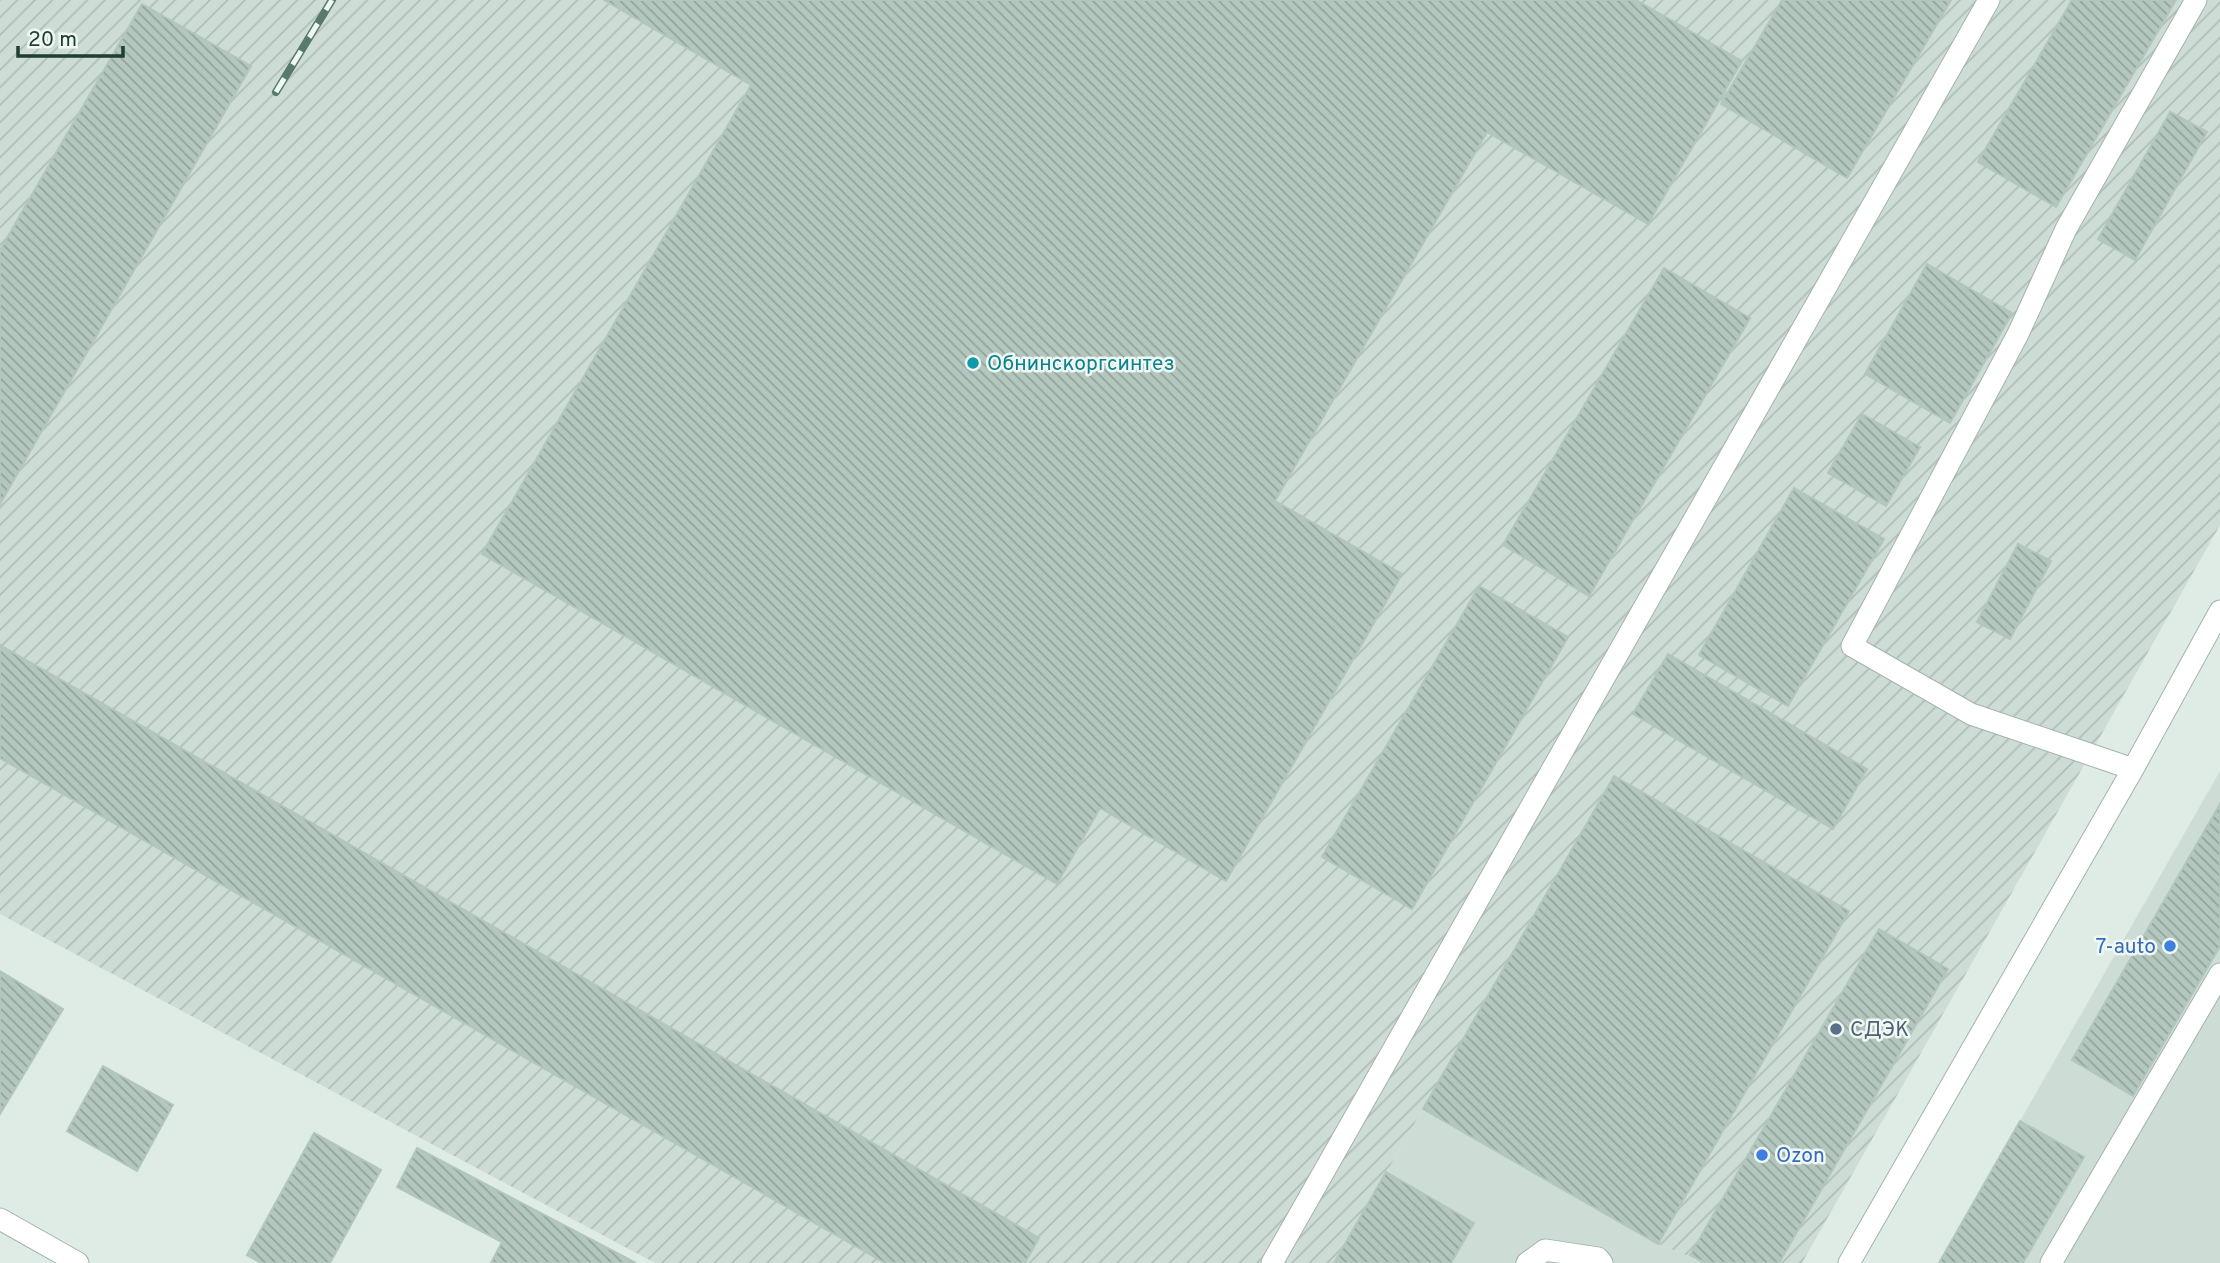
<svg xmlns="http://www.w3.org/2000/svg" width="2220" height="1263" font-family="Overpass,sans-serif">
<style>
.built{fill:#cddcd4}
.industrial{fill:url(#industrial-furrows)}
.building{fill:url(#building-back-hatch);stroke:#b1c6bc;stroke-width:2}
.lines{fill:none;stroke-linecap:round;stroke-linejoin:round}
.minor-casing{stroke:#a1b4ac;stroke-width:23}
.minor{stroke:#fff;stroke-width:21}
.rail-casing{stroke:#587a6e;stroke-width:8}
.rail{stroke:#f0f8f3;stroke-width:5;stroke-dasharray:16;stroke-linecap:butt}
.culture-dot{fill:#0f9aa8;stroke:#f0f8f3;stroke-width:2.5}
.shop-dot{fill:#3f7fe0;stroke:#f0f8f3;stroke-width:2.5}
.service-dot{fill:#5c6f8a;stroke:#f0f8f3;stroke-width:2.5}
.labels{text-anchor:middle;stroke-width:5;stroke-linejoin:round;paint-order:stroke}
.culture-label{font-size:21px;fill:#0d838f;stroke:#f0f8f3;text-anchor:start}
.shop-label{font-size:21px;fill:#366cbe;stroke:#f0f8f3;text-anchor:end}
.service-label{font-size:21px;fill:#4e5e75;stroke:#f0f8f3;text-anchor:start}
</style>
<defs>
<pattern id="industrial-furrows" width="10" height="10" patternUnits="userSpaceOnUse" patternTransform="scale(1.75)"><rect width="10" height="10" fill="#cddcd4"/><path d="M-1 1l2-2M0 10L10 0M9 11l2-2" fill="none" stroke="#b0beb6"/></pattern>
<pattern id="building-back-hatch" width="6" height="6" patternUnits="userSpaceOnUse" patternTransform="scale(1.75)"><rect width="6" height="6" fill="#b4c7be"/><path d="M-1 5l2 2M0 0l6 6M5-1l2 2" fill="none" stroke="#92a39b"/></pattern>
</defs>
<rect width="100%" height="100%" fill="#dfece5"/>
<!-- built -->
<path class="built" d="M2220 771V1263H1939L2020 1121Z
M1423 1109 1658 1244 1705 1263H1334Z"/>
<!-- industrial -->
<path class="industrial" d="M0 0H2220V525L1802 1263H1705L1658 1244 1423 1109 1334 1263H655L0 914Z"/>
<!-- building -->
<path class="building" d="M604 0H1636L1742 61 1648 224 1487 132 1275 501 1402 574 1226 881 1100 808 1057 884 482 554 751 85Z
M1782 0H1951L1847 178 1721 104Z
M2072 0H2176L2056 207 1978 162Z
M142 4 251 66 0 504V250Z
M2170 112 2207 132 2135 260 2098 239Z
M1927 264 2012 313 1950 423 1865 374Z
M1664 268 1750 318 1589 596 1503 545Z
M1862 414 1920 447 1886 506 1828 473Z
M1794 488 1884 539 1788 706 1699 655Z
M2018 544 2051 561 2010 639 1977 622Z
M1479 586 1568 637 1412 909 1322 857Z
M0 645 1039 1238 1025 1263H885L0 758Z
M1668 654 1867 769 1833 829 1633 714Z
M1614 776 1849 911 1658 1244 1423 1109Z
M2220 804V946L2133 1096 2072 1060Z
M1879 929 1948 969 1779 1263H1705L1690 1255Z
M0 971 63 1009 0 1114Z
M103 1066 173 1105 137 1171 67 1131Z
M2020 1121 2084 1157 2023 1263H1939Z
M314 1133 381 1170 330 1263H261L247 1255Z
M417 1148 636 1263H491L502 1242 397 1187Z
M1386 1172 1474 1223 1451 1263H1334Z"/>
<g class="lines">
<defs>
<path id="minor" d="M2133 769 1971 714 1852 646 2018 334 2066 229 2196 0
M0 1219 78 1263
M1272 1263 1989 0
M1527 1263 1545 1250 1598 1258 1602 1263
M1849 1263 2133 769 2220 611
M2051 1263 2220 974"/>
</defs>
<!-- minor casing -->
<use href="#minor" class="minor-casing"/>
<!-- minor -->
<use href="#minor" class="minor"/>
<defs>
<path id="rail" d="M276 92 332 0"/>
</defs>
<!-- rail casing -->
<use href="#rail" class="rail-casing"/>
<!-- rail -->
<use href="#rail" class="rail"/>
</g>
<!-- markers -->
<circle class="culture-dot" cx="973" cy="363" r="7"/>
<g class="shop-dot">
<circle cx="2170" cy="946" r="7"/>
<circle cx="1762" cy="1155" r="7"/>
</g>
<circle class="service-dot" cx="1836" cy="1029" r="7"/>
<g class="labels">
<!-- culture labels -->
<g class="culture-label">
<text x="987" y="370">Обнинскоргсинтез</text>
</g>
<!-- shop labels -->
<g class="shop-label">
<text x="2156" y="953">7-auto</text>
<text x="1776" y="1162" text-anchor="start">Ozon</text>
</g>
<!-- service labels -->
<g class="service-label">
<text x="1850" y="1036">СДЭК</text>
</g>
</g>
<!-- scale -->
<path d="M18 46v10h105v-10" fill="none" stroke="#1e3e33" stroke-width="3.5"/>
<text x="28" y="46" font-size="21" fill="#1e3e33" stroke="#f0f8f3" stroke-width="5" paint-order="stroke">20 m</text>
</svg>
